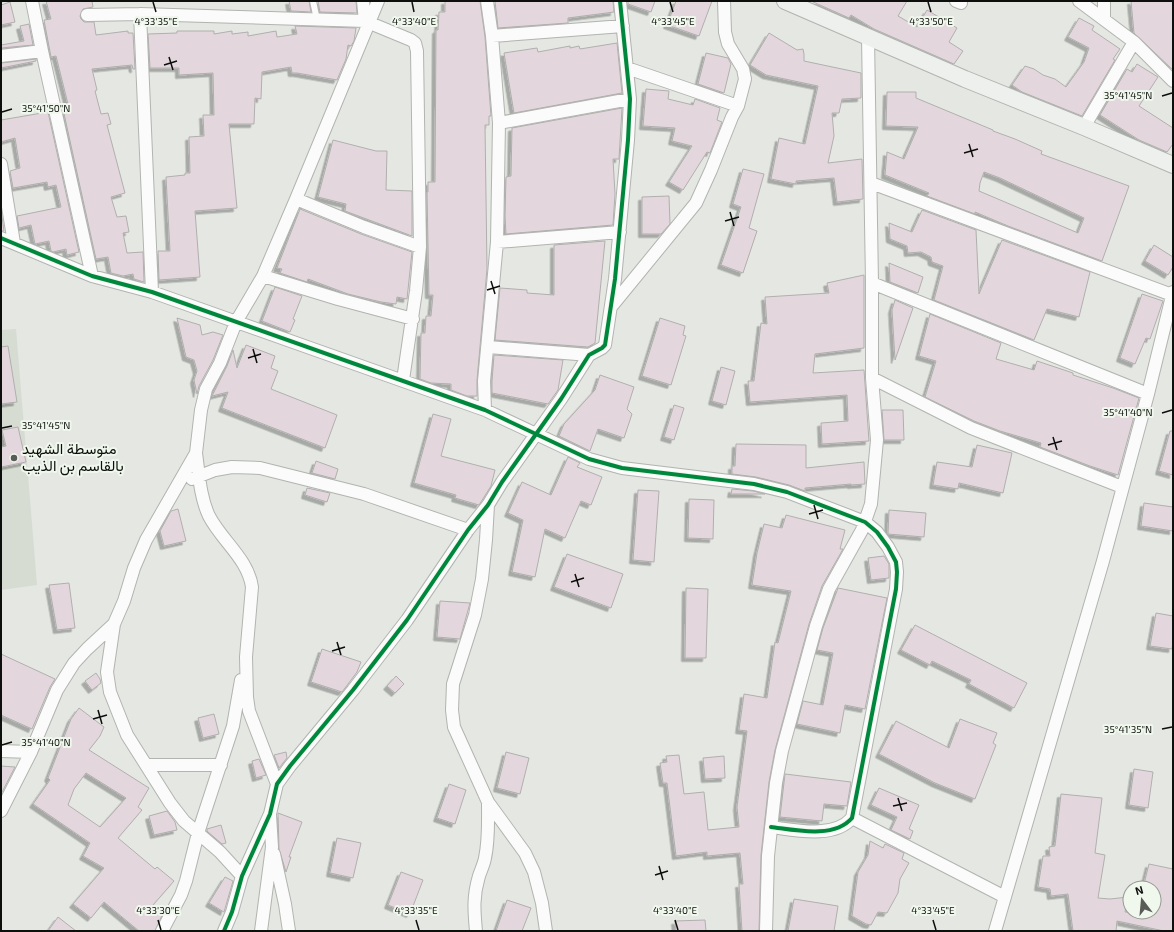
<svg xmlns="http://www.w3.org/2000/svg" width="1174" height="932" font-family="'Exo 2',Vazirmatn,sans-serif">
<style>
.built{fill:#d6dcd2}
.building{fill:#e3d7dd;stroke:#b0afae;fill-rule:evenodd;filter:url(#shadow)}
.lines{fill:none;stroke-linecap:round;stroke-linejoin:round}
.lane-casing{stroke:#b1b4af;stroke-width:8}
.street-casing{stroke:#b1b4af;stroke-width:14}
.secondary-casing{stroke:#b1b4af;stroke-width:18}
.lane{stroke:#fbfbfb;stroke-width:6}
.street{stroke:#fbfbfb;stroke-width:12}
.secondary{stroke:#eef0ed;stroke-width:16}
.cycleway-casing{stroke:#f0f7ec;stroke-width:6}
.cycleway{stroke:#00873e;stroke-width:4}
.ticks{fill:none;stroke:#0d0f0c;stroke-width:1.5}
.poi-dot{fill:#585b57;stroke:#f0f7ec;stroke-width:1.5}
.labels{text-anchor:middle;stroke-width:4;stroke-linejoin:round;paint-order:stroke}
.poi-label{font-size:15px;fill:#0d0f0c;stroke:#f0f7ec;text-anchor:start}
.ticks-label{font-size:10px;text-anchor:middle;fill:#0d0f0c;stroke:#f0f7ec;stroke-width:4;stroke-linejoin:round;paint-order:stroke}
</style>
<defs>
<filter id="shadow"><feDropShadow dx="-3.5" dy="3.5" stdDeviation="0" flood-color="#0004"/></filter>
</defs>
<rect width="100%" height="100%" fill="#e4e7e2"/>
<!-- built -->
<path class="built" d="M16 329 37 585 1 590V330Z"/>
<!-- building -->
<path class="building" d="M46 1H92L93 7 83 9 80 16 81 19 84 22H94L96 35 128 31V33H133L135 69H133L132 65 92 69 97 90 95 91 101 114 108 113 111 124 107 125 125 193 111 197 117 217 126 216 129 232 123 233 127 253 143 252 144 282 134 279 133 274 123 276 111 273 108 257 96 259 63 109 69 108 56 56 51 57 44 20 51 19Z
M289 1H309L311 12 291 11Z
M318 1H356L357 13 320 12Z
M445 1H480L485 37 491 116H489V125H485L487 269 477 380V396H467L451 390V384L431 383 420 379 421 333H425L426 316H431L433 295H429L427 192H428V182H435L436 30H438L439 12H445Z
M495 1H613L614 12 568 18V23L498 28Z
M628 1H655L651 12 628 4Z
M676 1H712L699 36 667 25Z
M811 1H907L898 16 917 27 927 10 957 28 949 42 963 51 954 64 874 29 851 15 849 18Z
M1131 1H1173V70L1134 33Z
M10 2 15 22 1 25V5Z
M1079 18 1094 26 1092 30 1120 49 1113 59 1115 60 1082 116 1022 92 1012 85 1025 66 1034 69 1043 75 1055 79 1066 87 1084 62 1089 48 1068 37Z
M29 24 33 45 1 48V45L24 41 20 26Z
M295 26 356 28 354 41 351 46 348 45 346 59 337 80 297 73H292L291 67 262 72 261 99 255 98 254 124H229L237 208 195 211 200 277 159 280 158 251H170L166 177 185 175V173H190L189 137 204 136 203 115H214L213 73 179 75V68H150L148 34 177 33V31H214V34L232 31V34L248 32V36L276 31 277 37 297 34Z
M769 33 797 50 803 49 804 54V61L861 73V98L842 99 839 113H832L834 136 828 163 862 159 863 199 837 202 834 178 796 181V184L771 179 779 138 805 144 818 86 766 75 750 65Z
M617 43 622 93 514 113 504 53 537 48 538 52 570 46V48L579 46 580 49Z
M706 53 728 58 731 64 724 93 698 84Z
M36 59V61L1 68V63Z
M1137 64 1158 77 1139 106 1173 128V144L1167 152 1139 140 1100 115 1127 69 1132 72Z
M646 89 669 91 668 99 693 105 695 99 720 108 717 120 722 122 710 153 707 152 683 190 669 182 692 146 672 141 675 128 643 126Z
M887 92H916V98L993 130V131L1015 139 1042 151 1041 154 1129 186 1102 261 1008 226 975 212V214L927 196 929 193 885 175 887 152 904 159 918 127 886 126ZM984 172 1000 178 1084 218 1078 233 979 191 980 183Z
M622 108 619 159H613L615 194 613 225 506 234 505 216 506 177 511 176 512 128Z
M48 112 79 252 67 255 66 249 53 252 51 251 49 241 35 244 31 225 19 228 17 216 61 207 56 185 48 187 47 182 13 188 10 171 20 168 15 138 1 142V120Z
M333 140 376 151H387L386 190 412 191V236L345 211 346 204 318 197Z
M743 169 764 174 749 228 757 231 743 273 721 265 741 207 733 204Z
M669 196 670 224 661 234H642V197Z
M300 209 361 234 412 252 407 299 397 297 396 304 381 302 348 294 308 279 307 282 280 273 282 269 277 268Z
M1 210 4 231H1Z
M922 210 976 230 979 294 1002 240 1090 272 1079 317 1047 309 1034 340 934 300 943 266 932 262 931 257 921 252 908 253 907 246 890 239 889 223 912 232Z
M605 241 595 343 588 347 495 340 500 288 527 290V293L554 295V245Z
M1154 245 1173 257V267L1168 275 1145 261Z
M889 263 923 277 918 293 890 282Z
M864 275V348L815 354 813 373 864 370 869 441 822 444 821 423 848 421 847 395 750 402 748 381H754L761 323 767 324 765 297 829 293 827 283Z
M275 287 302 296 293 319 295 320 290 332 262 321Z
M1142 294 1163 301 1150 339 1146 338 1135 364 1120 358Z
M895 300 913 308 895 360 892 310Z
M930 314 1001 343 996 359 1034 370 1037 361 1073 373V375L1113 388 1139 398 1118 475 1090 466 1040 447 1041 443 1000 431 974 421 925 397 936 361 919 356Z
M177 318 200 325 202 335 213 332 223 335 213 360 199 386 197 394 194 380 197 371 194 360 186 357Z
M660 318 685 326 683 335 686 336 671 385 642 376Z
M246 345 275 356 271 368 278 371 271 389 337 415 325 448 222 408 228 392 212 396 227 366 233 350 237 368Z
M8 346 17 402 1 404V347Z
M494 355 563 360 558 390 548 404 492 393V381Z
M721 367 735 371 726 405 712 401Z
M600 375 634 387 627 409 632 414 624 438 598 429 590 451 559 436 564 424 595 390Z
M674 405 684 408 674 440 664 437Z
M882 410H903L904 440H884Z
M433 414 451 419 441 456 495 470 491 486 479 505 455 498 456 495 414 483Z
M18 427 26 462 1 467V447L6 446 2 430Z
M1170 431H1173V475L1159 471Z
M736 444 806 445V468L864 462 865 484 851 485V484L805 488V491L789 485 756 477 732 474V466H735Z
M977 445 1012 453 1003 493 959 483 958 489 933 485 937 462 972 467Z
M568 457 580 463 577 467 602 477 591 505 581 501 565 538 545 529 535 577 512 572 523 520 508 513 522 482 551 495Z
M316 461 338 469 335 479 312 473Z
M307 488 330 493 327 502 305 495Z
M732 489 753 491 765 494H731Z
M638 490 659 491 654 562 633 560Z
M689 499 714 500 713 539 688 538Z
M1144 503 1173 507V531L1141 526Z
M178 509 186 541 164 546 160 531 171 511Z
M889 510 926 513 924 537 888 534Z
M786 515 845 530 840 549H843L822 586 809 624 775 750 769 782 761 855 759 931H742L739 884H743L740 853 707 856V852L676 856 667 783H663L660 763 667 762 666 756 679 755 684 794 704 792 708 830 739 827 737 807 747 731 739 730 744 694 767 698 775 642 778 643 791 591 752 585 757 553 764 524 782 528Z
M567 554 623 574 611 608 554 587Z
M884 556 889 564V578L871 580 868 558Z
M69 583 75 628 57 630 49 585Z
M686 588 708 589 706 658H685Z
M838 588 887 598 865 709 845 705 840 733 797 724 803 701 823 705 833 653 817 650 823 628Z
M440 601 470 603 460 639 437 637Z
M1156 613 1173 616V642L1172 649 1150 646Z
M915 625 1027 683 1014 708 969 684 971 680 932 661 930 665 901 650Z
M322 649 361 662 357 672 342 692 311 682Z
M1 654 55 679 50 687 32 729 1 715Z
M96 673 100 679 101 683 92 690 85 681Z
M396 676 404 684 395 693 387 686Z
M79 708 104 727 100 736 89 750 149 788 138 807 142 810 118 838 155 869 157 867 174 881 153 905 163 913 155 931H139L104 902 91 918 73 904 104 868 83 856 90 843 33 804 50 780 48 778 71 719ZM86 773 126 798 100 827 68 805 74 789Z
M214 714 219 734 203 738 198 718Z
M960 719 997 733 993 743 996 745 975 799 935 783 879 754 896 721 949 748Z
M286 752 287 758 279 768 274 755Z
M506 752 529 758 520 794 497 788Z
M724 756 725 778 705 779 703 758Z
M259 759 266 775 256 778 252 761Z
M1 766 15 767 1 794Z
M1134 769 1153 772 1148 808 1129 805Z
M785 774 851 782 847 806 824 804 822 821 780 817Z
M449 784 466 790 455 824 437 818Z
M879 788 919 805 909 829 913 831 910 839 891 830 897 817 871 805Z
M1061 794 1102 798 1095 853 1105 855 1098 898 1110 899 1128 897 1125 912H1154V888H1143L1149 864 1173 869V931H1164L1117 921 1116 931H1073L1068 894 1051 896 1050 889 1038 887 1043 856H1050L1049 847 1055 846Z
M167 811 175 822 177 830 154 835 149 816Z
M278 813 302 822 289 857H291L286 872 279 849Z
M221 825 226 843 222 844 207 831V829Z
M337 838 361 843 353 878 330 873Z
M870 841 883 848 885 844 904 853 902 859 909 863 900 879 898 893 887 913 878 912 871 925 866 924 852 916 858 872 868 855Z
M401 872 423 880 410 914 388 905Z
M225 877 233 881 224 912 209 903Z
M794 899 838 906 834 931H788Z
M507 900 531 908 522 931H496Z
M58 917 76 931H48Z
M705 920 706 931H676L675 921Z"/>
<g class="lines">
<defs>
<path id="lane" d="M313 1 317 20"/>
<path id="street" d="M32 1 42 51 92 276
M363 1 365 21
M956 1 961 3
M1079 1 1134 42 1173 81
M140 14 152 292
M87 15 140 14 365 21 411 40 415 43 417 51 420 247 416 291 403 380
M1104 19V1
M492 36 623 26
M1 56 42 51
M627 68 738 106
M499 123 630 99
M1084 127 1134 42
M1 164 14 243
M871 183 1172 295
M296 199 364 227 420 247
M1 238 92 276 152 292 485 410 589 459 622 468 754 484 787 492 865 522 877 532 888 547 896 562 897 572 896 589 852 818C834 839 795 830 771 827
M497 242 620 232
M263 276 338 299 413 319
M872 283 1148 394
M611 307 696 203 711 170 732 117 738 106 745 79 743 69 728 44 725 32 724 1
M488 347 589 355
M872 378 971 428 1122 487
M485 410 484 381 497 242 499 123 492 36 487 1
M196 453C199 474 200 497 209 516 222 541 248 559 252 587L246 657 247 697 249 711 277 784
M192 479 215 470 232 467 260 468 364 494 468 530
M488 505 486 540 482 579 475 615 453 684 452 710 454 727 488 802 525 853 534 872 542 903 546 931
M114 624 107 672 110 692 127 735 170 803 184 821 220 852 242 876
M1 751 31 752
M146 765H221
M1 811 31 752 57 690 74 663 87 649 114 624 124 601 134 568 146 540 196 453 201 410 206 389 220 363 236 322 263 276 296 199 378 1
M852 818 1005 897
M274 854 285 904 289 931
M162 931 181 895 186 881 198 833 233 726 241 680
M224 931 232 912 242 876 270 814 277 784 290 766 353 690 407 620 468 530 488 505 502 482 561 399 589 355 602 348 605 345 615 279 628 140 630 99 620 1
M261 931 272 847 270 815
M476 931C474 910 473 896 479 876 481 870 484 864 485 858 489 840 488 821 488 802
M766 931 768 856 776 783 782 751 816 626 829 589 862 530 871 504 877 440 872 378V283L868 37
M995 931 1103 561 1148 394 1173 292"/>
<path id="secondary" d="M785 1 965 79 1084 127 1173 165"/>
</defs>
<!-- lane casing -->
<use href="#lane" class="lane-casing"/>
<!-- street casing -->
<use href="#street" class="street-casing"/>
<!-- secondary casing -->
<use href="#secondary" class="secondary-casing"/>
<!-- lane -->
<use href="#lane" class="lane"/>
<!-- street -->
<use href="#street" class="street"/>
<!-- secondary -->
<use href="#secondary" class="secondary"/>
<defs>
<path id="cycleway" d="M1 238 92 276 152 292 485 410 589 459 622 468 754 484 787 492 865 522 877 532 888 547 896 562 897 572 896 589 852 818C834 839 795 830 771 827
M224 931 232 912 242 876 270 814 277 784 290 766 353 690 407 620 468 530 488 505 502 482 561 399 589 355 602 348 605 345 615 279 628 140 630 99 620 1"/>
</defs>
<!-- cycleway casing -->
<use href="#cycleway" class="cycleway-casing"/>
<!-- cycleway -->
<use href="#cycleway" class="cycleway"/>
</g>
<!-- ticks -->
<path class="ticks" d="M153 2 156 12M412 2 414 12M670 2 673 12M928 2 931 12M169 57 173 70M164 65 177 61M1162 96 1172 93M2 112 12 109M969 144 973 157M964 153 978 149M730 212 734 226M725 221 739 217M491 281 495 294M487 290 500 286M253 349 257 363M248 358 261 354M1162 413 1172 410M2 428 12 426M1053 437 1057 450M1048 445 1062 441M814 505 818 519M809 514 823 510M575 574 579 587M571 582 584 578M337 642 341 655M332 651 345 647M98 710 102 724M93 719 107 715M1162 729 1172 727M2 745 12 742M898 798 902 811M893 806 907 803M659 866 663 880M655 875 668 871M158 920 161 930M416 920 419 930M675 920 678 930M933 920 936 930"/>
<!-- markers -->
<circle class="poi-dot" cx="14" cy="458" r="4"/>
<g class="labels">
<!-- poi labels -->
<g class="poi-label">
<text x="22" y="454">متوسطة الشهيد<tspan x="22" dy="17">بالقاسم بن الذيب</tspan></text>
</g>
</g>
<g class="ticks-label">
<text x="156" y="25">4°33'35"E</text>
<text x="414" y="25">4°33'40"E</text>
<text x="673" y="25">4°33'45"E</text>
<text x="931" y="25">4°33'50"E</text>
<text x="1128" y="99">35°41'45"N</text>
<text x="46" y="112">35°41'50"N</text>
<text x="1128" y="416">35°41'40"N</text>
<text x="46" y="429">35°41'45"N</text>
<text x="1128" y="733">35°41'35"N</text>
<text x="46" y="746">35°41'40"N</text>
<text x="158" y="914">4°33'30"E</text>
<text x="416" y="914">4°33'35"E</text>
<text x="675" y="914">4°33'40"E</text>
<text x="933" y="914">4°33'45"E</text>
</g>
<!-- border -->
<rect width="1174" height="932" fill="none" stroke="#0d0f0c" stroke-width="4"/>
<!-- north arrow -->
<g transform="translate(1142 900) rotate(344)"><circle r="19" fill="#f0f7ec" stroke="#959a92"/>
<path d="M0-3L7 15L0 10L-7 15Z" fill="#585b57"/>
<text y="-6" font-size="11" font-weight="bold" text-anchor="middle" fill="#0d0f0c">N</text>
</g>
</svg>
